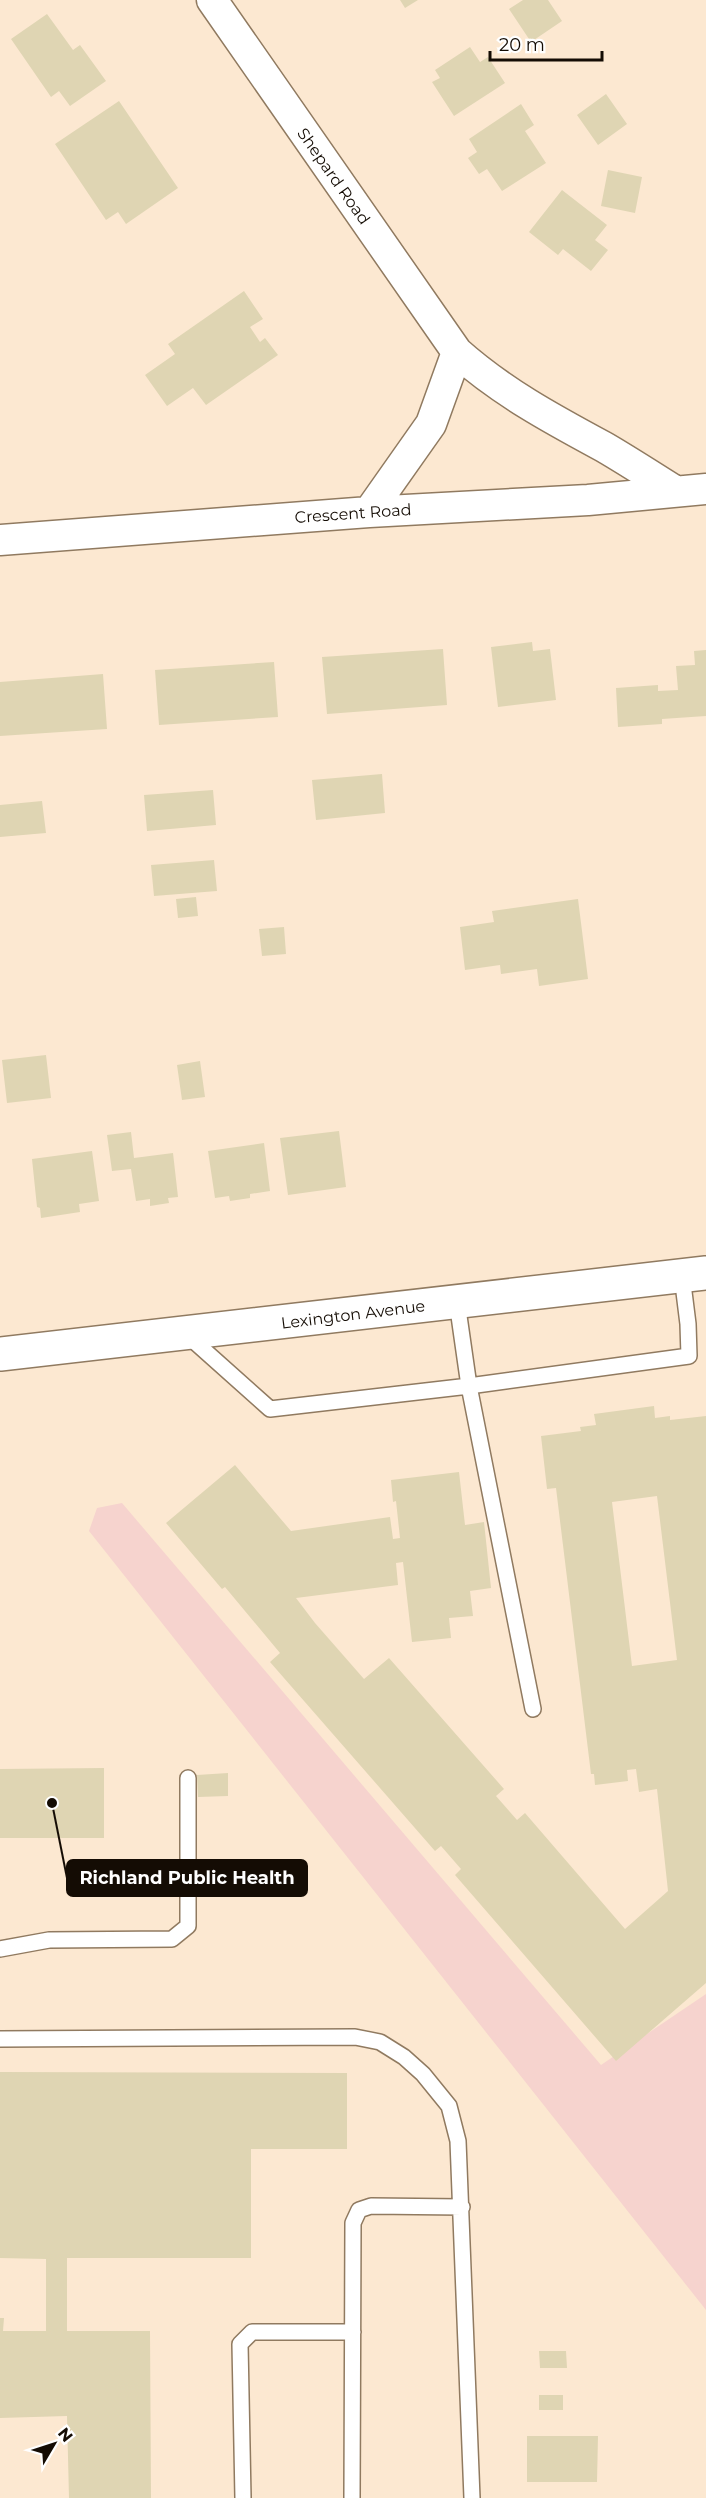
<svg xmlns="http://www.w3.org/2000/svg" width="706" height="2498" font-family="Montserrat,sans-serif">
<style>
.green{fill:#f6d3ce}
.building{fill:#dfd5b3;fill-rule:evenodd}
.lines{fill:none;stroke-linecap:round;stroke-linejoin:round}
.service-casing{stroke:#907a60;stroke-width:18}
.minor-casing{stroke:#907a60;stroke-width:33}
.primary-casing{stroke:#907a60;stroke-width:36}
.service{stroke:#fff;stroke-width:15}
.minor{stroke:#fff;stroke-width:30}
.primary{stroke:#fff;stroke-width:33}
.labels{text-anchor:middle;stroke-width:4.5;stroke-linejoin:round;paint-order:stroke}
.street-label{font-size:16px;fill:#140c04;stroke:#fff}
.leader{fill:none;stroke:#140c04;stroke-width:2}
.callout-dot{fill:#140c04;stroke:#fff;stroke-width:2}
.callout{fill:#140c04;stroke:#140c04;stroke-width:2}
.callout-label{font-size:18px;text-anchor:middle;font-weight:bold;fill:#fff}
</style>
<rect width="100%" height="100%" fill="#fce8d1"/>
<!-- green -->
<path class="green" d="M122 1503 601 2065 706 1994V2310L89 1531 97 1508Z"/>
<!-- building -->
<path class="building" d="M400 0H418L405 8Z
M523 0H548L562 21 531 42 509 9Z
M47 14 73 50 80 45 106 81 70 106 59 91 51 97 11 39Z
M470 47 480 62 488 57 505 83 454 116 432 82 440 78 435 70Z
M606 94 627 124 598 145 577 115Z
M119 101 178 188 126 224 118 212 106 220 55 144Z
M521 104 534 125 525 131 546 163 502 191 487 169 479 174 468 158 477 152 469 139Z
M608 170 642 177 635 213 601 206Z
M562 190 607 225 595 240 608 250 591 271 563 249 558 255 529 232Z
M244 291 263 319 250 327 260 342 265 338 278 355 206 405 193 388 167 406 145 375 175 354 168 344Z
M532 642 533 651 550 649 556 700 498 707 491 647Z
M443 649 447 705 327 714 322 657Z
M706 650V716L662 719V724L618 727 616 688 658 685V691L678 690 676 666 695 665 694 651Z
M274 662 278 717 159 725 155 670Z
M103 674 107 729 0 736V682Z
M382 774 385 813 316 820 312 780Z
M213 790 216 825 147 831 144 795Z
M42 801 46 833 0 837V805Z
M214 860 217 891 154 896 151 865Z
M196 897 198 916 178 918 176 899Z
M578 899 588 979 539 986 537 969 501 974 500 965 465 970 460 927 494 922 492 911Z
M284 927 286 954 262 956 259 929Z
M46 1055 51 1098 7 1103 2 1060Z
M200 1061 205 1097 182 1100 177 1065Z
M339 1131 346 1187 288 1195 280 1138Z
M131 1132 134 1158 173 1153 178 1197 168 1198 169 1203 150 1206V1199L136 1201 131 1169 112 1171 107 1135Z
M264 1143 270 1191 250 1194V1198L230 1201 229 1196 215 1198 208 1151Z
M92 1151 99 1201 79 1204 80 1212 41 1218 40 1208 37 1207 32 1159Z
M654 1406 655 1418 670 1416V1420L706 1416V1983L616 2061 455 1875 461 1869 441 1846 435 1851 270 1662 280 1653 225 1587 222 1589 166 1523 235 1465 291 1531 390 1517 393 1539 400 1538 396 1501 393 1502 391 1480 459 1472 465 1525 484 1522 491 1588 470 1591 473 1616 449 1618 451 1638 412 1642 403 1562 396 1563 398 1585 296 1598 315 1623 364 1679 389 1658 504 1789 496 1796 517 1820 525 1813 625 1929 668 1891 657 1789 639 1792 636 1769 627 1770 628 1781 595 1785 594 1774H591L556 1488 547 1489 541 1436 581 1431 580 1427 596 1425 594 1414ZM657 1496 677 1660 632 1666 612 1502Z
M104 1768V1838H0V1769Z
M228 1773V1796L198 1797 197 1775Z
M0 2072 347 2073V2149H251V2258H67V2331H150L151 2498H69L67 2416 0 2418V2318H4L3 2331H46V2259L0 2258Z
M539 2351H566L567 2368H540Z
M539 2395H563V2410H539Z
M527 2436H598L597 2482H527Z"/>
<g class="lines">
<defs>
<path id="service" d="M186 1334 270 1409 469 1386 457 1302
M533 1709 469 1386 689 1356 688 1324 682 1276
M0 1949 49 1940 172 1939 188 1926V1778
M0 2039 355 2037 380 2042 404 2057 423 2074 449 2106 458 2141 472 2498
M243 2498 240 2344 252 2332H353
M352 2498 353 2223 359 2210 371 2206 462 2207"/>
<path id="minor" d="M212 0 457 352 431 424 369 512
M457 352C502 392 552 419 604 447 628 461 651 476 675 491
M0 540 369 512 588 500 706 489"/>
<path id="primary" d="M0 1354 706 1273"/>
</defs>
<!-- service casing -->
<use href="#service" class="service-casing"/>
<!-- minor casing -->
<use href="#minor" class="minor-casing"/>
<!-- primary casing -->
<use href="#primary" class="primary-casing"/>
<!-- service -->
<use href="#service" class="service"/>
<!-- minor -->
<use href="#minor" class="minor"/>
<!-- primary -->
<use href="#primary" class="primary"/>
</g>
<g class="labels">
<!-- street labels -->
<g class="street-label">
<text transform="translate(334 176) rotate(55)" y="6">Shepard Road</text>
<text transform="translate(353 513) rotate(-4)" y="6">Crescent Road</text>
<text transform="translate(353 1314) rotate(-7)" y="6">Lexington Avenue</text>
</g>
</g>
<!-- callouts -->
<path class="leader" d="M52 1803L67 1878"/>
<circle class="callout-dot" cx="52" cy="1803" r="6"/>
<rect class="callout" x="67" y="1860" width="240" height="36" rx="6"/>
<g class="callout-label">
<text x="187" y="1884">Richland Public Health</text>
</g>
<!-- north arrow -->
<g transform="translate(54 2444) rotate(51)" stroke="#ffffff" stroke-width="4.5" paint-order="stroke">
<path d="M0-4.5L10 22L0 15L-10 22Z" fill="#140c04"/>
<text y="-9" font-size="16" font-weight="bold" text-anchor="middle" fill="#140c04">N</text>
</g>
<!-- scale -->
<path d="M490 51v9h112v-9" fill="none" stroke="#140c04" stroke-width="3"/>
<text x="499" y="51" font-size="18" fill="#140c04" stroke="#ffffff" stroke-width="4.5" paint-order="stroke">20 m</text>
</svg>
